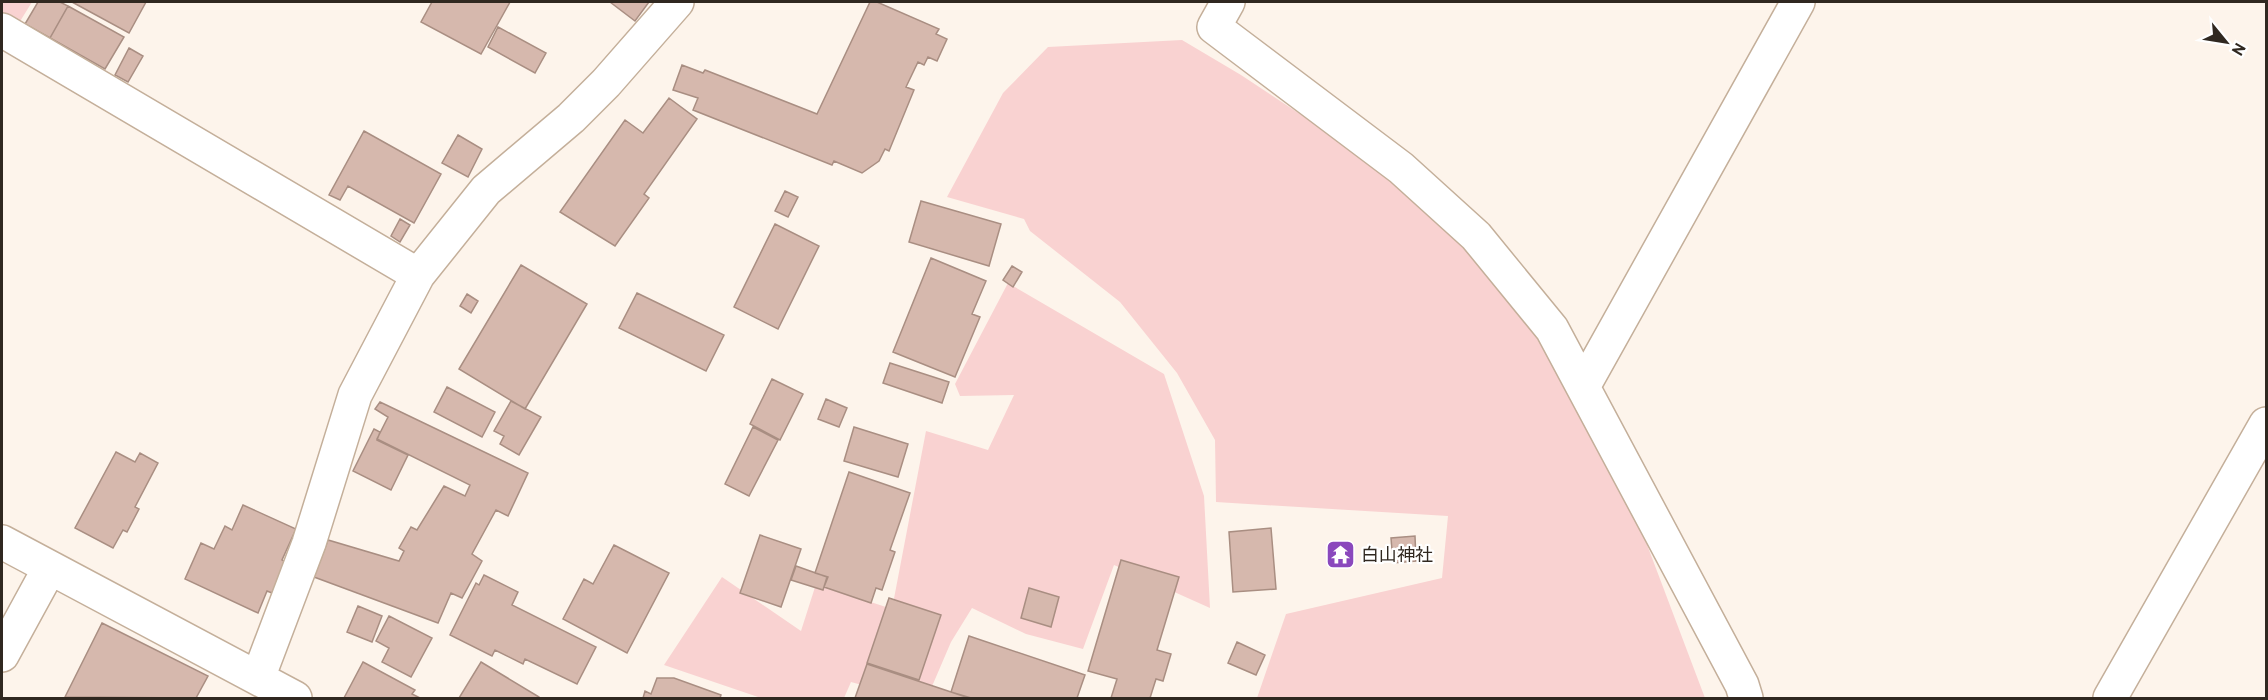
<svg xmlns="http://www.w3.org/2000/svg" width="2268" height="700" font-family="Overpass,'Noto Sans JP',sans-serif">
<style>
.green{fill:#f9d2d1}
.building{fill:#d6b8ad;stroke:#a98e82;stroke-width:1.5}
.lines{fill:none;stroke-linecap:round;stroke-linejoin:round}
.street-casing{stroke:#c4af9a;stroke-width:36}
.street{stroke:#fff;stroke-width:33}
.labels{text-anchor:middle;stroke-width:4.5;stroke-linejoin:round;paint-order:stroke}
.poi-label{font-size:18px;fill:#302820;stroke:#fff;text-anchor:start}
</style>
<rect width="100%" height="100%" fill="#fdf4eb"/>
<!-- green -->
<path class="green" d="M2 2H32L19 23 2 13Z
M1182 40 1241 75 1368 159 1479 256 1545 344 1618 468 1705 698H1257L1286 614 1442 578 1448 516 1216 502 1215 440 1177 373 1120 302 1030 231 1024 219 947 197 1003 93 1048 47Z
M1008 283 1164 374 1204 496 1210 608 1114 565 1083 649 1026 634 972 608 951 642 927 698H909L851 682 844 698H761L664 665 722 577 801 631 816 584 892 609 926 431 988 450 1014 395 960 396 955 384Z"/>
<!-- building -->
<path class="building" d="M38 2H60L68 6 50 38 25 24Z
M72 2H146L129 33Z
M432 2H510L481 54 421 22Z
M610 2H649L635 21Z
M870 2H877L939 29 936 34 947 39 937 61 928 57 924 65 918 62 906 87 914 90 889 151 885 149 879 161 862 173 834 161 832 165 693 110 698 98 673 90 682 65 703 73 705 70 817 114Z
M68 6 124 37 105 69 50 38Z
M498 27 546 53 535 73 488 47Z
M129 48 143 56 128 82 115 75Z
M669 98 697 119 644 194 649 198 615 246 560 212 625 120 643 133Z
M364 131 441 174 414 223 348 186 340 200 329 195Z
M458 135 482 149 468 177 442 163Z
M785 191 798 197 788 217 775 211Z
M921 201 1001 224 989 266 909 242Z
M400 219 410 225 400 242 391 236Z
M775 224 819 246 778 329 734 307Z
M931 258 986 281 972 314 980 317 955 377 893 352Z
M521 265 587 304 525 409 459 369Z
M1012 266 1022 272 1013 287 1003 280Z
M637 293 724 335 706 371 619 328Z
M467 294 478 301 471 313 460 306Z
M890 363 949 382 942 403 883 383Z
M772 379 803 394 780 440 750 424Z
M447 387 495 412 482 437 434 412Z
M826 399 847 408 839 427 818 419Z
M511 401 541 417 519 455 500 444 504 436 494 431Z
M380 402 528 473 508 516 496 510 472 554 482 561 462 598 451 593 438 623 314 577 328 540 399 561 404 551 399 548 411 527 417 530 444 486 465 496 470 485 377 439 388 417 375 409Z
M753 427 778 440 749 496 725 484Z
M854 427 908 444 898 477 844 461Z
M374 429 380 432 377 440 408 455 391 490 353 471Z
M116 452 135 462 140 453 158 463 135 507 139 509 127 532 123 530 113 548 75 528Z
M849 472 910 493 890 550 895 552 882 590 876 588 871 603 824 587 828 577 815 573Z
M243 505 296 529 282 560 286 562 272 593 267 591 258 613 185 579 201 543 214 549 225 526 232 530Z
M1271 528 1276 589 1233 592 1229 532Z
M760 535 801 549 781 607 740 593Z
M1415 536 1416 561 1393 563 1391 538Z
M614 545 669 573 627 653 563 619 584 579 593 584Z
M1121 560 1179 577 1157 650 1171 654 1163 681 1156 679 1150 698H1111L1117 679 1088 671Z
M796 566 827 577 823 590 791 580Z
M484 575 518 592 512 605 596 647 577 684 525 659 523 664 495 650 492 656 450 635 476 583 479 585Z
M1029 588 1059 597 1051 627 1021 618Z
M889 598 941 615 919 680 867 663Z
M358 606 382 616 372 642 347 632Z
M389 616 432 638 411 677 382 662 389 648 376 641Z
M102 623 208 676 196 698 65 697Z
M969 636 1085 675 1077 698H971L951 692Z
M1237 642 1265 655 1256 675 1228 663Z
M363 662 415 690 412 694 420 698H344Z
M481 662 539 697V698H459Z
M867 664 969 698H855Z
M657 678H674L721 695 720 698H643L645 691 651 694Z"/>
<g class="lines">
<defs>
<path id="street" d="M1228 2 1214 27 1401 168 1476 236 1552 329 1742 685 1746 698
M2 30 418 275
M1583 387 1798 2
M2 542 295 698
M2 655 49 569
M258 678 309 543 355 395 418 275 486 190 571 118 606 83 677 2
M2110 698 2266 424"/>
</defs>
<!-- street casing -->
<use href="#street" class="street-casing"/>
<!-- street -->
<use href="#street" class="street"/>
</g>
<!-- icons -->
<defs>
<symbol id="temple-square" viewBox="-11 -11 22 22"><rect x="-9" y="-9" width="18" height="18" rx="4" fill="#8a48bd" stroke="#fff"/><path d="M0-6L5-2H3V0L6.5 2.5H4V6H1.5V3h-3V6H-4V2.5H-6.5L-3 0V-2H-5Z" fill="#fff"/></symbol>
</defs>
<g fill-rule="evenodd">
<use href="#temple-square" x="1324" y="538" width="33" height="33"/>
</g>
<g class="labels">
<!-- poi labels -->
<g class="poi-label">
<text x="1361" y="561">白山神社</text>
</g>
</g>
<!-- border -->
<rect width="2268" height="700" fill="none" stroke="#302820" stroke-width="6"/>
<!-- north arrow -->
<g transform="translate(2226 42) rotate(120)" stroke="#ffffff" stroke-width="4.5" paint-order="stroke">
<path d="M0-4.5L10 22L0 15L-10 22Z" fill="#302820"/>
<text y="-9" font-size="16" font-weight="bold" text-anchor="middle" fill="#302820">N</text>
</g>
</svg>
